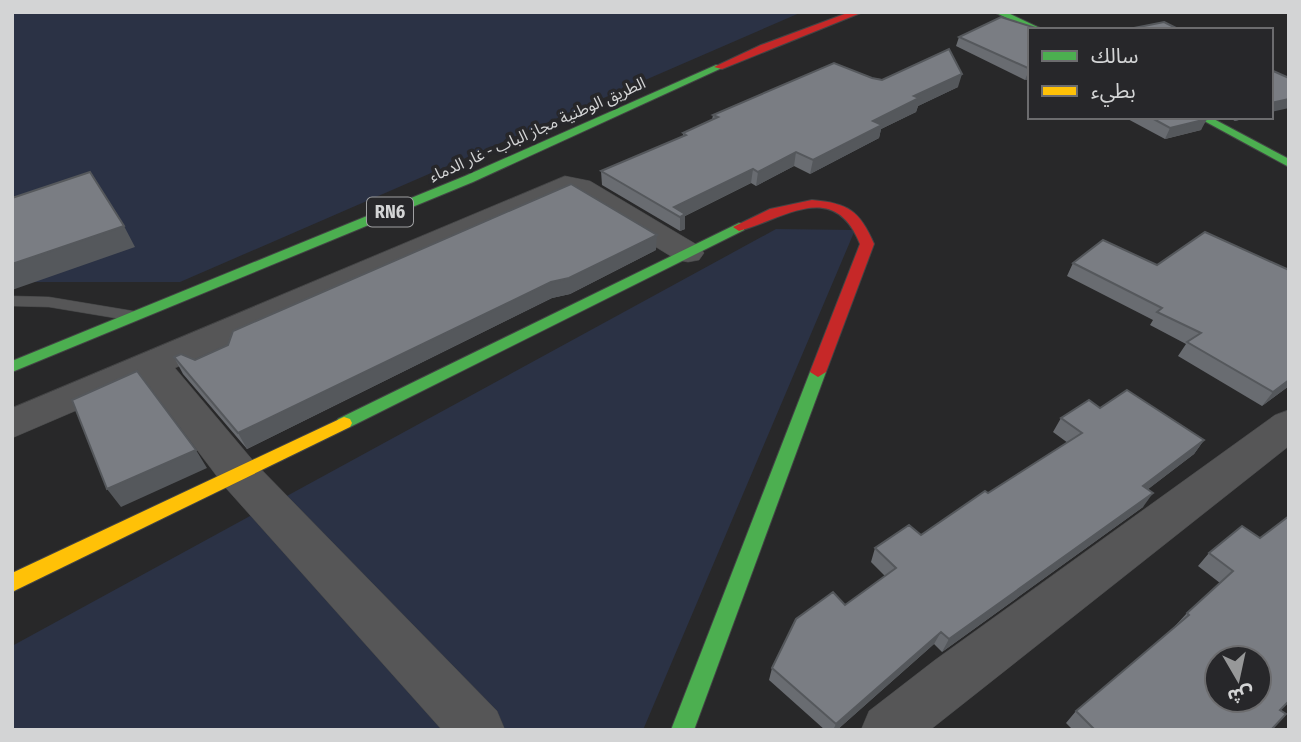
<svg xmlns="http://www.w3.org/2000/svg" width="1301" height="742" font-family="'Fira Sans Condensed','Noto Sans Arabic',sans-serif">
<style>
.green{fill:#2b3245}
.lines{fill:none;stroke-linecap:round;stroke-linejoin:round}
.lane-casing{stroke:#434445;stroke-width:1}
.street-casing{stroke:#434445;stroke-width:1}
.fast-casing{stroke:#434445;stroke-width:2}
.slow-casing{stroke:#434445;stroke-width:2}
.jam-casing{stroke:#434445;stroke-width:2}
.lane{fill:#565657;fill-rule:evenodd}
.street{fill:#565657;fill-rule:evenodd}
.fast{fill:#4caf50;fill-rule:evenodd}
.slow{fill:#ffc107;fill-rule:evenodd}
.jam{fill:#c62828;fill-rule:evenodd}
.wall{fill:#696c71}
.shaded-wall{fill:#55585c}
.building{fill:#7a7d83;stroke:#55585c;stroke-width:2;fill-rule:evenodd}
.labels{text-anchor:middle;stroke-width:7;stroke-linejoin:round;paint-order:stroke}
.far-street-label{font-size:16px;fill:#d3d4d5;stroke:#27272a}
.shield{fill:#27272a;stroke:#9fa0a2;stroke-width:2}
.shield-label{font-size:18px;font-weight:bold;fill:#d3d4d5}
</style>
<rect width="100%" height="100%" fill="#282829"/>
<!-- green -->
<path class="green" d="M12 12H802L180 282H12Z
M776 229 855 230 643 730H12V646Z"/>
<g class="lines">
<defs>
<path id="lane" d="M12 296 49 297 133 311 141 316 133 321 49 307 12 306Z"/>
<path id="street" d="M565 176 590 181 699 246 704 253 699 260 688 262 677 260 568 193 175 368 255 463 497 711 505 730H442L225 487 145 381 12 438V408Z
M1289 410V446L930 730H861L869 711 935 660 1275 415Z"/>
<path id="fast" d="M994 12H1006L1044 30H1032Z
M716 65 724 67 473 182 12 372V361L465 176Z
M1197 117H1210L1289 159V167Z
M739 223 744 224V230L350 427H338L336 423 338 419Z
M818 367 826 372 694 730H671L810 372Z"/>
<path id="slow" d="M344 417 350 419 352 423 350 427 12 592V573Z"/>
<path id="jam" d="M850 12H863L722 69 714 67 761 45Z
M812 200C848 203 860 211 874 244L826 372 818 377 810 372 860 244C834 179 786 218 739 231L733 227 770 209Z"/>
</defs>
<!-- lane casing -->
<use href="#lane" class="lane-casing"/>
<!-- street casing -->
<use href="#street" class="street-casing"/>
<!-- fast casing -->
<use href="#fast" class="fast-casing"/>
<!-- slow casing -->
<use href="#slow" class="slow-casing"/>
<!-- jam casing -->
<use href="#jam" class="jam-casing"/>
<!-- lane -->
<use href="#lane" class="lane"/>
<!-- street -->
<use href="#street" class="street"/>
<!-- fast -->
<use href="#fast" class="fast"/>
<!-- slow -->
<use href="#slow" class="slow"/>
<!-- jam -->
<use href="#jam" class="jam"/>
</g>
<!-- wall -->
<path class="wall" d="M1030 30V79L1025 80 956 46 959 37Z
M872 78 958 87 918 106 916 112 881 129 879 138 810 174 794 166 756 186 751 183 685 216V229L680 231 602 185 601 171 683 136V133L712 120 713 115Z
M1124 117H1204L1201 130 1165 139Z
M1228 117H1250L1235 121Z
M656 250 570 294 552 298 247 449 183 374 174 357 195 360 228 345Z
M1073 263 1289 270V386L1262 406 1178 356 1186 344 1150 325 1153 320 1067 276Z
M1100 408 1204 440 1194 454 1148 489 1143 507 942 652 934 644 837 730H825L769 680 772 668 845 605 885 576 871 562 875 548 921 535 1068 443 1053 432 1061 418Z
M1242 526 1280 710 1271 730H1073L1066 723 1076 711 1176 627 1175 626 1187 613 1220 583 1198 566 1209 553Z"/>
<!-- shaded-wall -->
<path class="shaded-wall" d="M1030 69V79L1025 80 1029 70Z
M962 74 958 87 918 106 916 112 881 129 879 138 810 174 813 160 873 121 914 96Z
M1289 99V108L1271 112V103Z
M1237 117H1250L1235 121Z
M1207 119 1201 130 1165 139 1170 128Z
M796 152 794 166 756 186 758 172Z
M753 169 751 183 685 216V229L680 231V217L674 207Z
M124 226 135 247 12 290V264Z
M657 235 656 250 570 294 552 298 247 449 238 433 551 282Z
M1289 380V386L1262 406 1273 392Z
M1204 440 1194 454 1134 500 1143 486Z
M196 450 207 468 121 507 107 489Z
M1153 493 1143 507 942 652 949 639Z
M941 632 934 644 837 730H833L836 724Z"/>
<!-- building -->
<path class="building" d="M1001 17 1042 30H1030V69L959 37Z
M1164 22 1180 30H1124Z
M949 49 962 74 914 96 919 98 873 121 882 125 813 160 796 152 758 172 753 169 674 207 685 214 680 217 601 171 686 135 683 133 718 117 713 115 834 63 872 78 882 80Z
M1271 70 1289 78V99L1271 103Z
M1150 117H1204L1207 119 1170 128Z
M90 172 124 226 12 264V198Z
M571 184 657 235 569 278 551 282 238 433 174 357 181 354 195 360 228 345 233 331Z
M1205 232 1289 270V380L1273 392 1187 342 1201 333 1157 312 1162 308 1073 263 1103 240 1157 265Z
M137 371 196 450 107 489 72 400Z
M1127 390 1204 440 1143 486 1153 493 949 639 941 632 836 724 772 668 796 619 833 592 845 605 896 568 875 548 909 525 921 535 985 491 988 493 1082 433 1061 418 1089 400 1100 408Z
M1289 516V701L1280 710 1286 714 1271 730H1091L1093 728 1076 711 1189 615 1187 613 1233 571 1209 553 1242 526 1260 538ZM1217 658H1259V700H1217Z"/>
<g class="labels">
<!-- far-street labels -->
<g class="far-street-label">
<text transform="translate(537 129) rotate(-24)" y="6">الطريق الوطنية مجاز الباب - غار الدماء</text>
</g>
<!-- shield labels -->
<rect class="shield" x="367" y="197.5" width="46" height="29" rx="5"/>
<g class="shield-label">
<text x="390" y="218">RN6</text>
</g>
</g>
<!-- border -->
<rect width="1301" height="742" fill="none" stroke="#d3d4d5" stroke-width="28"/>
<!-- legend -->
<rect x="1028" y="28" width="245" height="91" fill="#27272a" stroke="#6c6c6e" stroke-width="2"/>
<rect x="1042" y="51" width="35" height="10" fill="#4caf50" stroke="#6c6c6e" stroke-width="2"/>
<text x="1091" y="63" font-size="21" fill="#d3d4d5">سالك</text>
<rect x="1042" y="86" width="35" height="10" fill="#ffc107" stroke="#6c6c6e" stroke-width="2"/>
<text x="1091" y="98" font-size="21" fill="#d3d4d5">بطيء</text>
<!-- north arrow -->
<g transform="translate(1238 679) rotate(171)"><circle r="33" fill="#27272a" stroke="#6c6c6e" stroke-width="2"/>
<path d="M0-5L12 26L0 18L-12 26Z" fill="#979899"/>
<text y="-10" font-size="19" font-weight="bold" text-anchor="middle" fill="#d3d4d5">ش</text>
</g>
</svg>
